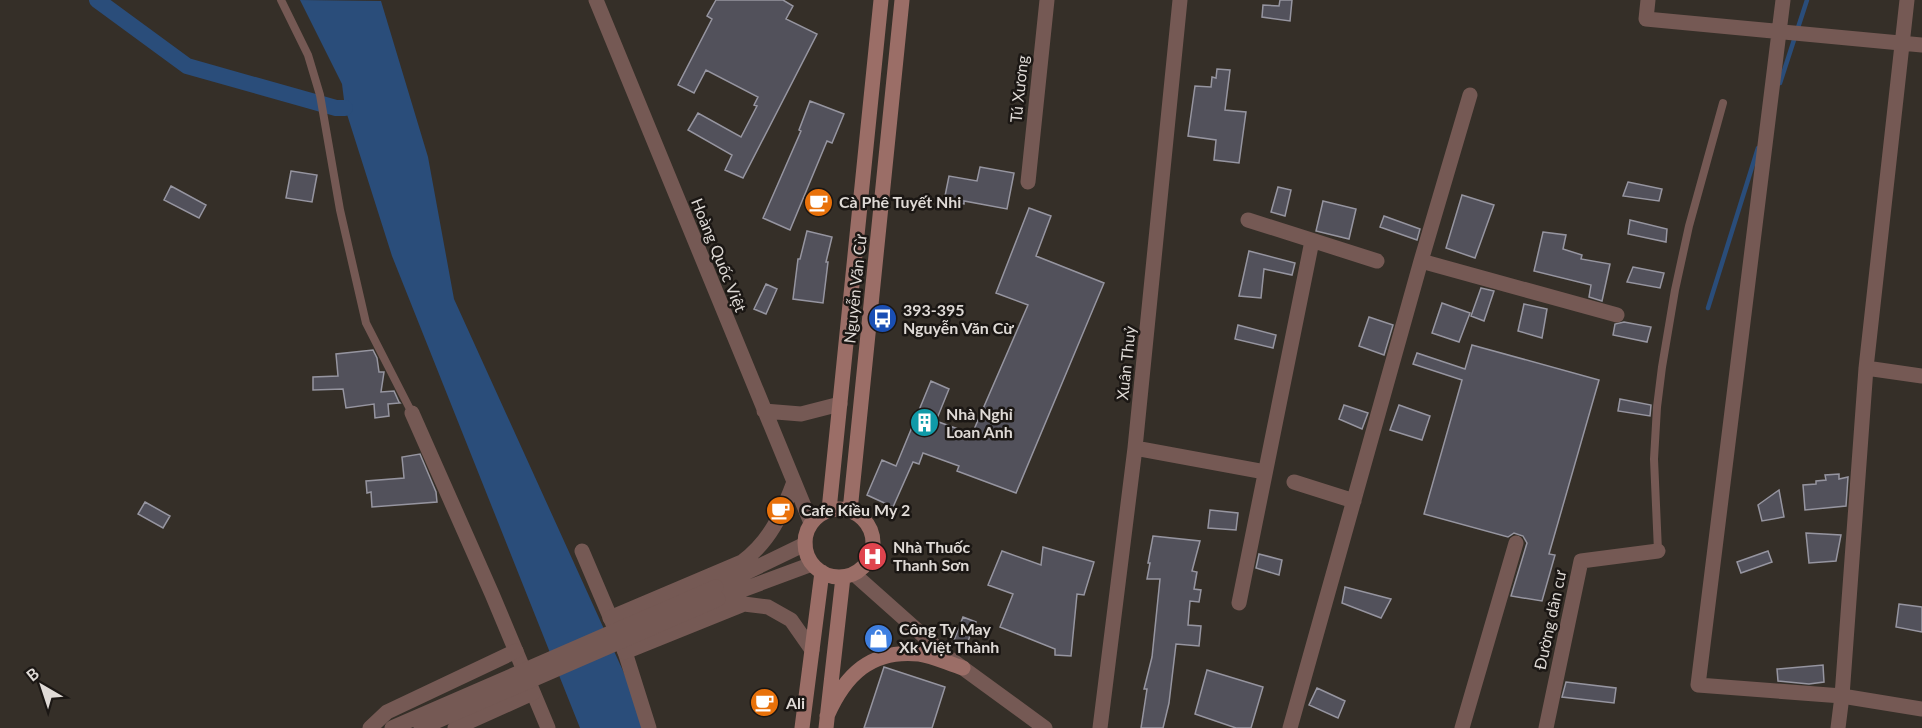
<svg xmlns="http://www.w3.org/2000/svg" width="1922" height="728" font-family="Lato,sans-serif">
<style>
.water{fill:#2a4d7a}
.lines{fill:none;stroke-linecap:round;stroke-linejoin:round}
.stream{stroke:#2a4d7a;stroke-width:4.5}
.canal{stroke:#2a4d7a;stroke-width:16}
.building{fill:#52515b;stroke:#9695a0;stroke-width:1.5}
.service{stroke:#755954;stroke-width:8}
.minor{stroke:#755954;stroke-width:15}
.tertiary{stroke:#755954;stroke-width:15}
.secondary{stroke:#9b6e67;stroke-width:15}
.tertiary-bridge{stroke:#755954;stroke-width:15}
.labels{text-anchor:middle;stroke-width:5;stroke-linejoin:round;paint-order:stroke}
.street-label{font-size:16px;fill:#dfdad6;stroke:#1b1714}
.poi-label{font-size:16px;font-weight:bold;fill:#dfdad6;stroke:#1b1714;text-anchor:start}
</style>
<rect width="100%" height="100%" fill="#352f28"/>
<!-- water -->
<path class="water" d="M300 0 381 1 428 157 454 299 649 728H580L392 256 345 108 342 84Z"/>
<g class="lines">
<!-- stream -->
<path class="stream" d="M1780 83 1807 0
M1708 308 1758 148"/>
<!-- canal -->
<path class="canal" d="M97 0 187 66 336 108H345"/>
</g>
<!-- building -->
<path class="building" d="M716 0H783L793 6 786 19 817 34 743 178 725 170 732 155 688 130 698 113 741 137 757 106 754 105 758 97 706 70 694 93 678 85 712 19 707 16Z
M1280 0H1292L1290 21 1262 17 1263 5 1279 6Z
M1217 69 1230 70 1225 110 1246 112 1239 163 1214 160 1216 140 1188 136 1195 86 1211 87 1212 77 1216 78Z
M810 101 844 114 832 143 827 141 790 230 763 218 801 131 799 130Z
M980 167 1014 173 1007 209 964 201V204L944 201 949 176 977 181Z
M291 171 317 175 312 202 286 198Z
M1628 182 1662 189 1659 201 1623 196Z
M171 186 206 205 199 218 164 200Z
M1278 187 1291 190 1285 216 1271 212Z
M1462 195 1494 205 1475 258 1446 248Z
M1323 201 1356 209 1349 239 1316 231Z
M1029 208 1051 216 1036 256 1104 283 1016 493 957 471 959 466 923 453 919 464 913 462 893 507 867 495 882 460 896 466 931 381 949 389 936 421 972 434 1028 305 996 293Z
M1384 216 1420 229 1417 240 1380 227Z
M1630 220 1667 229 1666 242 1628 234Z
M807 231 832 237 826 262H828L823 303 793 299 798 259H800Z
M1543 232 1566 235 1563 249 1582 255 1581 259 1610 264 1602 301 1589 297 1591 285 1534 271Z
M1249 251 1295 263 1292 275 1264 269 1261 298 1239 296Z
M1633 267 1664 273 1660 288 1627 282Z
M766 284 777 289 766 314 754 309Z
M1481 288 1494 291 1484 321 1471 316Z
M1442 303 1470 313 1459 342 1432 333Z
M1524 304 1547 309 1542 338 1518 331Z
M1369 317 1393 325 1384 355 1359 346Z
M1624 322 1651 327 1647 342 1613 335 1615 324Z
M1238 325 1276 335 1273 348 1235 339Z
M1472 345 1599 380 1549 554 1555 555 1542 601 1511 596 1527 543 1523 536 1514 533 1508 537 1424 514 1462 380 1413 364 1417 353 1465 369Z
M373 350 377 358 379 372H384L381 392 394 391 399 402 400 403 388 404 389 416 375 418 374 404 346 408 343 389 313 390V377L338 376 336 354Z
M1620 399 1651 405 1650 416 1618 411Z
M1344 405 1368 413 1362 429 1339 419Z
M1399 405 1430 416 1422 440 1390 430Z
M420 454 436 492 437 502 372 507 371 492 367 493 366 481 404 478 402 457Z
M1839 474V479L1848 477 1846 506 1805 510 1803 485 1816 484V481L1826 480 1825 475Z
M1779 490 1784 517 1762 521 1758 505Z
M145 502 170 516 163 528 138 514Z
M1210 510 1238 513 1236 530 1208 528Z
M1806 533 1841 535 1836 561 1809 563Z
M1153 536 1200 541 1192 571 1197 572 1194 589 1201 590 1199 602 1190 601 1188 625 1201 626 1199 646 1176 644 1169 703 1163 728H1141L1147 689H1144L1152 657 1160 579H1147L1150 563H1148Z
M1043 547 1094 562 1084 595 1077 594 1071 656 1055 655V649L1000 627 1013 594 988 585 1002 551 1041 565Z
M1768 551 1772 562 1741 573 1737 562Z
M1259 554 1282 560 1279 575 1256 568Z
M1345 587 1391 599 1381 618 1342 603Z
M1899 604 1922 607V632L1896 627Z
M963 617 976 622 965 648 953 643Z
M1823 665 1824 682 1809 684 1778 681 1777 669Z
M884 667 945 687 932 728H864Z
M1207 670 1263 687 1251 728H1236L1195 714Z
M1566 682 1616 688 1614 703 1562 697Z
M1317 688 1345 701 1338 718 1309 705Z"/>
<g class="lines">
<!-- service -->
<path class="service" d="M281 0 308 55 320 95 340 210 366 323 412 413
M1658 551 1654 459 1657 407 1662 367 1675 290 1689 226 1723 103"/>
<!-- minor -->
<path class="minor" d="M1648 0 1646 19 1922 45
M1783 0 1698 685 1842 696 1922 709
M1028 182 1047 0
M1248 220 1377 261
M1421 261 1617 315
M1866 368 1922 376
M412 413 492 594 548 728
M1135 448 1265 472
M1294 482 1354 501
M582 551 625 652 649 728
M1239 603 1312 241
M1100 728 1135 448 1180 0
M1290 728 1421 261 1470 95
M1462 728 1516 543
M1546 728 1581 561 1658 551
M1838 728 1842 696 1866 368 1907 0"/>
<!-- tertiary -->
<path class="tertiary" d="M596 0 811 523
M764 411 801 414 840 404
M854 574 945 655 1045 728
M716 587 805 544
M718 599 812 564
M610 618 742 562C770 541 782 514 794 482
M625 652 744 604 768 607 791 620 812 650
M370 728 387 712 516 651
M455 728 533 693"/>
<!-- secondary -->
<path class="secondary" d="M805 543a34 34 0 1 1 68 0a34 34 0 1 1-68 0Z
M829 510 881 0
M850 511 902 0
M827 716C845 675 871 649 919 654 934 656 949 664 963 668
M802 728 822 572
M826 728 843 577"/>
<!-- tertiary-bridge -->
<path class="tertiary-bridge" d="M392 728 716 587
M421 728 718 599"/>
</g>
<!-- icons -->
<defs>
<symbol id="cafe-disc" viewBox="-11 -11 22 22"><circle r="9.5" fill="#e8710a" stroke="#1b1714"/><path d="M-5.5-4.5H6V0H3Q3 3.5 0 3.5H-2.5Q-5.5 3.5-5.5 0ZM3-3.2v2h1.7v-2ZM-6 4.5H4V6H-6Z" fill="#fff"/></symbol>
<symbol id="bus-disc" viewBox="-11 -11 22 22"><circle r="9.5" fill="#1a4fb4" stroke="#1b1714"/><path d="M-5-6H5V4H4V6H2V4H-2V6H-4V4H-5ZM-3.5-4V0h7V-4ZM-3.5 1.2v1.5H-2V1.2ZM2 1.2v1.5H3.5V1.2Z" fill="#fff"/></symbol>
<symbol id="building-disc" viewBox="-11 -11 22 22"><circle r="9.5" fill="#0f9aa8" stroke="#1b1714"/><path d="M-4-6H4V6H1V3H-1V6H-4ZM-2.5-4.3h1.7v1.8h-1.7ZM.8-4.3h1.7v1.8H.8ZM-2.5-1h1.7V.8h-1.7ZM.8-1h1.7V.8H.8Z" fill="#fff"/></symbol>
<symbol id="hospital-disc" viewBox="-11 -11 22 22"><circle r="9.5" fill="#e0444e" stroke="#1b1714"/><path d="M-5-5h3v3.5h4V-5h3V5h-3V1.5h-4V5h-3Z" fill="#fff"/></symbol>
<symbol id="shop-disc" viewBox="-11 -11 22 22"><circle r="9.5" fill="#3f7fe0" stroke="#1b1714"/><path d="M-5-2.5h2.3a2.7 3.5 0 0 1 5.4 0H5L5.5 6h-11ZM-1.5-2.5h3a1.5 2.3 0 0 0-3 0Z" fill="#fff"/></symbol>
</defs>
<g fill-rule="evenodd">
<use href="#cafe-disc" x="802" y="186" width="33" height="33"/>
<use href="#bus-disc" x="866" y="302" width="33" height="33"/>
<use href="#building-disc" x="908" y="406" width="33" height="33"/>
<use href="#cafe-disc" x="764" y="494" width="33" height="33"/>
<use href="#hospital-disc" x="856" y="540" width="33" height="33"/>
<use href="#shop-disc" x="862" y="622" width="33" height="33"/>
<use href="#cafe-disc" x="748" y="686" width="33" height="33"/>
</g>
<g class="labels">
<!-- street labels -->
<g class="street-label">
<text transform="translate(1019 89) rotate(-84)" y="6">Tú Xương</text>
<text transform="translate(719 255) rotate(68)" y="6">Hoàng Quốc Việt</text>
<text transform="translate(855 289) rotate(-84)" y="6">Nguyễn Văn Cừ</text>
<text transform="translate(1126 363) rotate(-84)" y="6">Xuân Thuỷ</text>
<text transform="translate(1550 620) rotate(-78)" y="6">Đường dân cư</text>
</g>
<!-- poi labels -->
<g class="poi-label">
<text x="839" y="208">Cà Phê Tuyết Nhi</text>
<text x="903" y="316">393-395<tspan x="903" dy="18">Nguyễn Văn Cừ</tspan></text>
<text x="946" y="420">Nhà Nghỉ<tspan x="946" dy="18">Loan Anh</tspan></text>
<text x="801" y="516">Cafe Kiều My 2</text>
<text x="893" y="553">Nhà Thuốc<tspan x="893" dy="18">Thanh Sơn</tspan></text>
<text x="899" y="635">Công Ty May<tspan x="899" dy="18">Xk Việt Thành</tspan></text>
<text x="786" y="709">Ali</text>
</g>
</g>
<!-- north arrow -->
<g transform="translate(42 686) rotate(321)" stroke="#1b1714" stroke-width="4.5" paint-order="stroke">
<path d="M0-4.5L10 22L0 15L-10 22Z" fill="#dfdad6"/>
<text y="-9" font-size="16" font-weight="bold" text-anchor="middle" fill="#dfdad6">B</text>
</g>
</svg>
